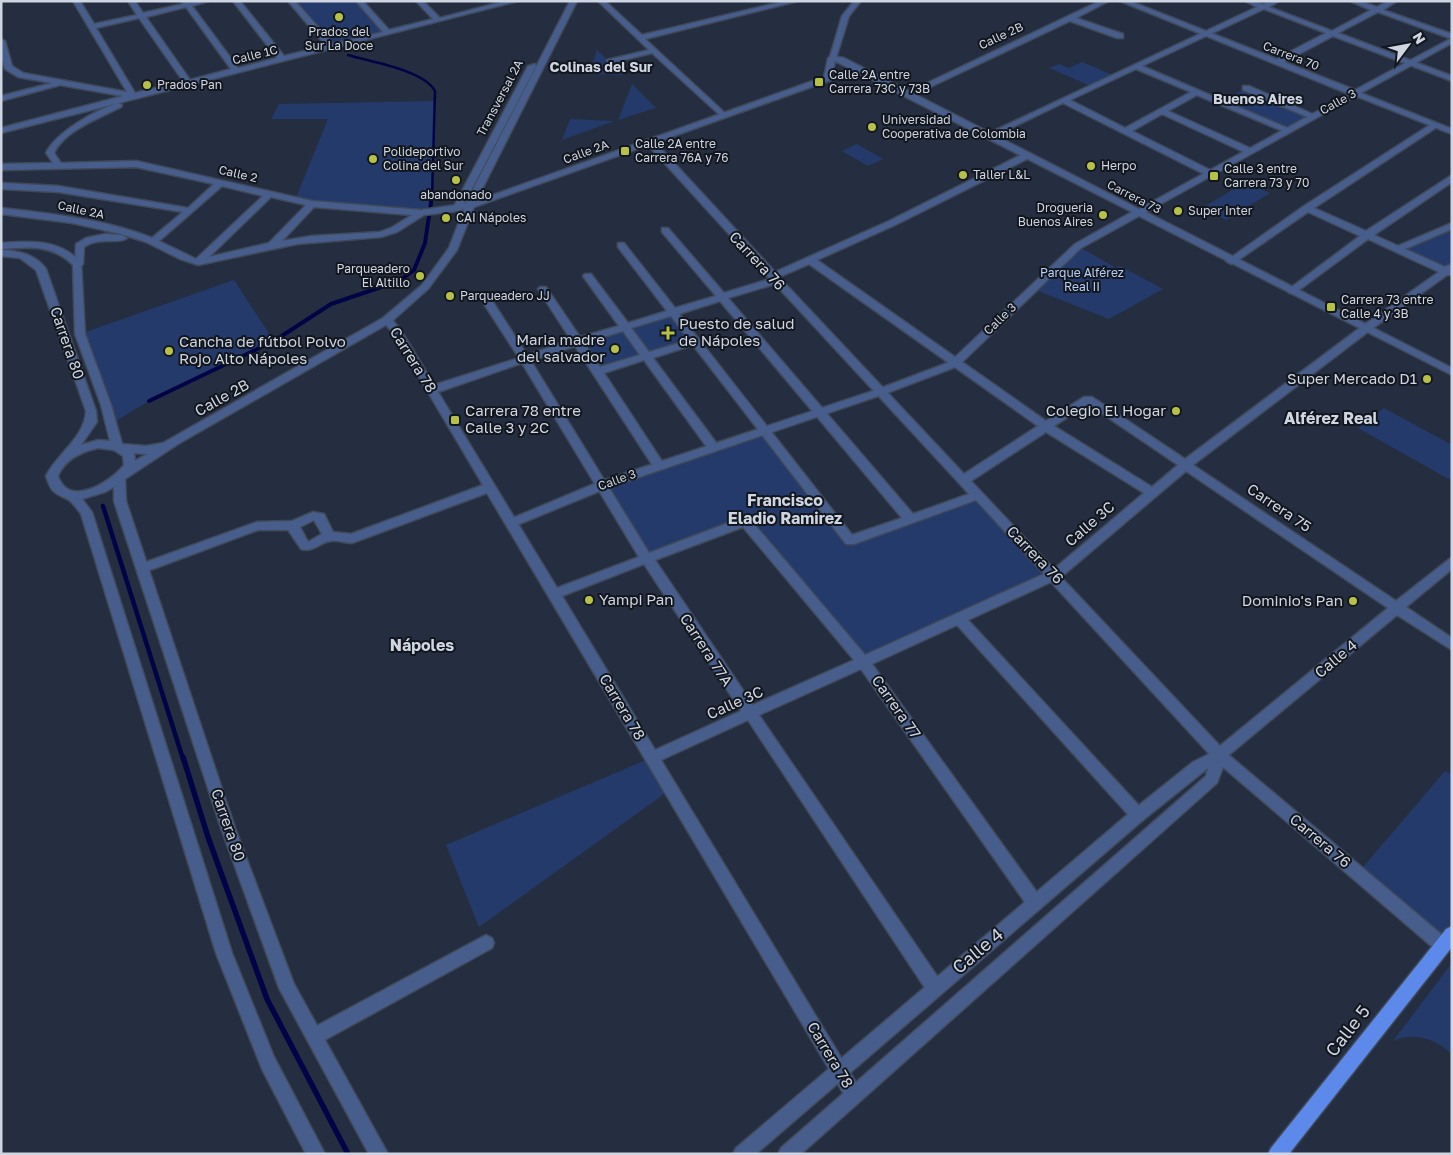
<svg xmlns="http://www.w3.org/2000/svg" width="1453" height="1155" font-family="'Golos Text',sans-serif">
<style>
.green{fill:#243a6a}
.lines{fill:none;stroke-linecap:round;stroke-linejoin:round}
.stream-far3{stroke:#000446;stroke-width:2.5}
.stream-far2{stroke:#000446;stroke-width:4}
.stream-far1{stroke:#000446;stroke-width:4.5}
.stream{stroke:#000446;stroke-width:5.5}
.minor-casing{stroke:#40495a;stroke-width:3}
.tertiary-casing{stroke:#40495a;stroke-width:3}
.primary-casing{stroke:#40495a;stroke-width:3}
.minor{fill:#475e8c;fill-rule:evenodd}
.tertiary{fill:#475e8c;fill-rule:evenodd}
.primary{fill:#5d8aea;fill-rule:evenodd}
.poi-dot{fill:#b7c148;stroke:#12161e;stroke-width:2}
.labels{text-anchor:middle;stroke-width:4;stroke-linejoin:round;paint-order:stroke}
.far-poi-label{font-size:12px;fill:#d0d6e1;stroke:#12161e;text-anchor:start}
.far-street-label{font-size:12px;fill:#d0d6e1;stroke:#12161e}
.far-park-label{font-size:12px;fill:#bbcff6;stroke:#12161e}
.far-neighbourhood-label{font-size:14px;font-weight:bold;fill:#d0d6e1;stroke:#12161e}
.street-label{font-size:15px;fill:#d0d6e1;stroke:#12161e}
.poi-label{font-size:15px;fill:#d0d6e1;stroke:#12161e;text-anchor:start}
.neighbourhood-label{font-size:16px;font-weight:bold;fill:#d0d6e1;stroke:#12161e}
.near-street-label{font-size:18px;fill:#d0d6e1;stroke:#12161e}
</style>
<rect width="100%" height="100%" fill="#252e40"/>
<!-- green -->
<path class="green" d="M291 1H359L388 33 331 47Z
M597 50 623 75 589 74Z
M1082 62 1115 76 1093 87 1049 68 1059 64 1069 68Z
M632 84 656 108 618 120Z
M1246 88 1313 116 1288 130 1221 102Z
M436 101 431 212 295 200 328 119H271L279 104Z
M570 119 614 121 562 140Z
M857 144 883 159 868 166 842 151Z
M1246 182 1270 193 1226 220 1202 208Z
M1452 226V267L1446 271 1398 249Z
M1078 246 1116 268 1120 266 1163 289 1109 319 1031 288Z
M234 280 274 341 149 401 111 424 80 334Z
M674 313 696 341 596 372 576 342Z
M1384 408 1452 445V481L1358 428Z
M765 429 850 541 978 495 1055 575 864 663 745 521 647 559 603 485Z
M653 757 671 789 479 927 446 845Z
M1445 771 1452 775V934L1442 945 1358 873Z
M1452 963V1055C1436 1038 1414 1032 1393 1041Z"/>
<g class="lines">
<!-- stream-far3 -->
<path class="stream-far3" d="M348 55C371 62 424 70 435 91L432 197"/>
<!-- stream-far2 -->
<path class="stream-far2" d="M149 401 274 341 331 304 399 281 414 270 425 243 432 196"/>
<!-- stream-far1 -->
<path class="stream-far1" d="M103 506 183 759"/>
<!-- stream -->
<path class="stream" d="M183 757 208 837 267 999 348 1154"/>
<defs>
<path id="minor" d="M73 1H80L94 24 137 15 128 1H135L143 13 183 4 182 1H208L192 6 238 68 277 58 233 1H240L284 56 326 46 288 1H295L333 44 383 32 356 1H363L389 30 433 19 416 1H423L440 18 505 1H518L1 133V128L123 96 60 85 1 101V96L52 83 18 77 5 69 1 56V39L5 41 12 66 23 73 127 92ZM186 7 231 69 190 80 146 17ZM139 18 183 81 135 93 96 28Z
M598 1H605L642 35 785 1H798L645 39 726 114 727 116 723 118 652 53 607 64V60L649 50Z
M854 1H861L849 16 836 58 829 60 842 16Z
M1100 1H1109L1076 18 1123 34V38H1117L1070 21 911 96 904 94Z
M1245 1H1255L1263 4 1270 1H1279L1269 7 1332 31 1371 10 1350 1H1360L1377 7 1388 1H1397L1383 10 1452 34V39L1378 12 1338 33 1452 76V81L1333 36 1284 62H1278V58L1326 33 1264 9 1142 66 1292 130 1285 132 1197 95 1168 111 1252 149V153H1246L1162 114 1132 131 1212 171V175H1206L1063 103 990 138 983 136 1257 7ZM1136 69 1191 92 1125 128 1070 100Z
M1243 86H1249L1317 116 1310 118 1243 90Z
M118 103 122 105 121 107C100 118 65 130 54 153L61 163 136 161 312 201 421 210 457 205 461 208 457 211 424 215 397 232 381 237 297 244 198 265 180 259 146 242 121 234 72 223 1 214V208C51 214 105 219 152 238L183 212 58 192 1 189V183L58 186 188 208 214 184 136 167 1 170V164L53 163 46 153C56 132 96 110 118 103ZM222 186 263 196 196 259 159 241ZM271 197 306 205 269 243 209 257ZM314 207 412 215 391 228 380 232 312 236 282 241Z
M1433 123 1440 125 1314 208 1366 231 1452 175V182L1374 235 1398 246 1452 223V229L1405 249 1445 267 1452 264V275H1447L1369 331 1193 465 1396 601 1452 557V569L1406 607 1452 638V650L1397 615 1224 759 1219 761 1214 759 1051 582 968 620 1143 810 1145 815 1143 820 1138 822 1133 820 957 625 872 664 1041 898 1043 903 1041 908 1035 910 1029 908 861 669 759 715 941 982 943 988 941 994 935 996 929 994 748 720 661 760 860 1089 863 1095 860 1101 854 1104 848 1101 487 493 352 543C346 543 337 540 331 541 319 542 314 553 301 549L288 530H258L142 573 136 568 138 565 257 522 292 521 313 512 324 514 333 532 351 534 483 485 393 333 382 320 383 318H391L402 332 434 385 519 358 484 304 485 302H493L527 355 571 340 538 289 540 287H546L580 337 619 326 583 276 585 274H591L628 323 667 311 618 247V243H624L675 308 716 296 662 232V228H668L724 293 770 279 647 144V140H653L775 272 889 221 1023 154H1029V158L895 225 817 260 1046 421 1084 397H1092L1185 459 1361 327 1439 272 1368 239 1295 293H1289V289L1360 236 1308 212 1234 263 1231 264 1226 261 1304 206ZM809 264 1038 426 964 474 779 277ZM775 284 959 483 969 494 913 514 728 298ZM720 301 902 518 852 535 679 314ZM671 316 689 340 649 352 631 328ZM623 331 640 355 600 367 584 343ZM693 345 846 544H854L976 500 1044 574 865 655 749 518H741L649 553 531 361 575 346 655 469 659 470 665 466 604 373 644 360 709 450H717L719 447 717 444 653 358ZM522 363 639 557 557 588 438 392ZM1088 404 1178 465 1152 487 1054 426ZM1046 432 1144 493 1054 569 971 481ZM1186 471 1388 608 1220 746 1061 577ZM314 520 322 534 308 542 300 527ZM743 527 854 660 753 705 655 560ZM644 564 741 711 655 750 562 596Z
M105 234 122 235 127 238C118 245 99 236 84 247L83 264 81 266H75L76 244 86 238Z
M486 935 492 938 494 943 492 948 321 1042 315 1044 309 1042 307 1036 309 1030Z"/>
<path id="tertiary" d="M570 1H577L476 201 824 77 828 58 832 56 844 58 1139 209 1349 94 1120 1H1130L1355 90 1452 38V43L1361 93 1452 129V134L1356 96 1146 212 1452 368V375L1139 216 1081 248 958 366 884 394 607 488 512 527 506 523 508 520 599 482 876 390 950 362 1075 244 1132 212 835 61 831 80 474 207 457 250 428 289 391 322 178 444 125 479 126 501 235 828 294 984 388 1154H369L279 988 221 828 114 501V487L105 492 82 499 92 512 232 953 274 1057 325 1154H306L262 1069 216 953 81 514C77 509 72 501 67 499 52 492 51 491 46 476 57 454 85 437 86 411L36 270 20 258 1 256V250C19 251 35 254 46 269L96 411 97 422 81 445 98 440 110 441 101 405 75 334 73 265C52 244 29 247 1 249V243C32 241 58 239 81 262L85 334 111 405 122 444 146 446 163 443 383 318 422 285 449 248 464 209 457 211 453 208 528 66 535 64 536 66 464 204 466 203ZM98 448 114 450 123 456 124 465C110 483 68 508 58 476 65 459 81 452 98 448ZM134 453 146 454H147L135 461Z
M1219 749 1224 751 1448 940 1450 945 1448 950 1442 953 1436 950 1223 767 1217 783 801 1154H778L781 1148 1206 776 1208 768 1143 820 756 1154H733L736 1148 1133 810 1193 762Z"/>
<path id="primary" d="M1452 926V947L1289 1154H1268L1271 1148 1446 929Z"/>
</defs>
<!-- minor casing -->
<use href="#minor" class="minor-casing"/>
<!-- tertiary casing -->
<use href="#tertiary" class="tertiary-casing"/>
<!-- primary casing -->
<use href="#primary" class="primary-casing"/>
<!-- minor -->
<use href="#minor" class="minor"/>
<!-- tertiary -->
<use href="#tertiary" class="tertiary"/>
<!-- primary -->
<use href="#primary" class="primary"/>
</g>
<!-- markers -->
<g class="poi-dot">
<circle cx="339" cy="17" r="5"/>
<rect x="814" y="77" width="10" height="10" rx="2.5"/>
<circle cx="147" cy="85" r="5"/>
<circle cx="872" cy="127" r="5"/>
<rect x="620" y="146" width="10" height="10" rx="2.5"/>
<circle cx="373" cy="159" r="5"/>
<circle cx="1091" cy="166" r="5"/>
<circle cx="963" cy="175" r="5"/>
<rect x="1209" y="171" width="10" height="10" rx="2.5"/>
<circle cx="456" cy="180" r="5"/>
<circle cx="1178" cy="211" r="5"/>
<circle cx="1103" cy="215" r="5"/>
<circle cx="446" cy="218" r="5"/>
<circle cx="420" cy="276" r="5"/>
<circle cx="450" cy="296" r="5"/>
<rect x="1326" y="302" width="10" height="10" rx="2.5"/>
<path d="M665.5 325.5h5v5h5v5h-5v5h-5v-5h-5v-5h5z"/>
<circle cx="615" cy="349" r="5"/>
<circle cx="169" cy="351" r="5"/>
<circle cx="1427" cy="379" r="5"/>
<circle cx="1176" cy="411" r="5"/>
<rect x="450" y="415" width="10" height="10" rx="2.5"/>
<circle cx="589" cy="600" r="5"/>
<circle cx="1353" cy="601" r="5"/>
</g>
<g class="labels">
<!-- far-poi labels -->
<g class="far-poi-label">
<text x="339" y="36" text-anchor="middle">Prados del<tspan x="339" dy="14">Sur La Doce</tspan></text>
<text x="829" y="79">Calle 2A entre<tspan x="829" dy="14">Carrera 73C y 73B</tspan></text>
<text x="157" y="89">Prados Pan</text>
<text x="882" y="124">Universidad<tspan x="882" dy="14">Cooperativa de Colombia</tspan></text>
<text x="635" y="148">Calle 2A entre<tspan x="635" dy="14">Carrera 76A y 76</tspan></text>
<text x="383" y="156">Polideportivo<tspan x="383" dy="14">Colina del Sur</tspan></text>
<text x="1101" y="170">Herpo</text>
<text x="1224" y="173">Calle 3 entre<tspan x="1224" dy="14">Carrera 73 y 70</tspan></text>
<text x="973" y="179">Taller L&amp;L</text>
<text x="456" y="199" text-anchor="middle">abandonado</text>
<text x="1093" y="212" text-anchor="end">Drogueria<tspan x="1093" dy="14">Buenos Aires</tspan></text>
<text x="1188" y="215">Super Inter</text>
<text x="456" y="222">CAI Nápoles</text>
<text x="410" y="273" text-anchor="end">Parqueadero<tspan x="410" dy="14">El Altillo</tspan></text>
<text x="460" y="300">Parqueadero JJ</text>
<text x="1341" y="304">Carrera 73 entre<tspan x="1341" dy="14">Calle 4 y 3B</tspan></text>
</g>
<!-- far-street labels -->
<g class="far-street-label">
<text transform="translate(1001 36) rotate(-25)" y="4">Calle 2B</text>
<text transform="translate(255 55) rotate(-14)" y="4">Calle 1C</text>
<text transform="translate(1291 56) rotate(21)" y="4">Carrera 70</text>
<text transform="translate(500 98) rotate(-62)" y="4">Transversal 2A</text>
<text transform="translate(1338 102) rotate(-29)" y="4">Calle 3</text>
<text transform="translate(586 152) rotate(-20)" y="4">Calle 2A</text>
<text transform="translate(238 174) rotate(13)" y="4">Calle 2</text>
<text transform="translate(1134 197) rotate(27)" y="4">Carrera 73</text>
<text transform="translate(81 210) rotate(12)" y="4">Calle 2A</text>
<text transform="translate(1000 319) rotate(-44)" y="4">Calle 3</text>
<text transform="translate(617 480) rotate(-20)" y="4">Calle 3</text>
</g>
<!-- far-park labels -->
<g class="far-park-label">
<text x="1082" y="277">Parque Alférez<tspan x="1082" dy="14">Real II</tspan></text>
</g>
<!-- far-neighbourhood labels -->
<g class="far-neighbourhood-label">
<text x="601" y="72">Colinas del Sur</text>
<text x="1258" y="104">Buenos Aires</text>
</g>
<!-- street labels -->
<g class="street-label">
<text transform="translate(757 261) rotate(47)" y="5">Carrera 76</text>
<text transform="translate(67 343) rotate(71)" y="5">Carrera 80</text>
<text transform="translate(413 360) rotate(58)" y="5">Carrera 78</text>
<text transform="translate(222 398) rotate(-29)" y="5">Calle 2B</text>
<text transform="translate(1279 508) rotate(34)" y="5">Carrera 75</text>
<text transform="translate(1090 524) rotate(-41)" y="5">Calle 3C</text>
<text transform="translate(1035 555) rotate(46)" y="5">Carrera 76</text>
<text transform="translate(706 650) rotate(57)" y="5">Carrera 77A</text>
<text transform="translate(1336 659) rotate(-40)" y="5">Calle 4</text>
<text transform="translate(735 703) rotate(-24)" y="5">Calle 3C</text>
<text transform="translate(622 707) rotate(59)" y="5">Carrera 78</text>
<text transform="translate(896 707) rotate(55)" y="5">Carrera 77</text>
<text transform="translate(228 825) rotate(71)" y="5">Carrera 80</text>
<text transform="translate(1320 841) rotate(40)" y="5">Carrera 76</text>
<text transform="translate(830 1055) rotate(59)" y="5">Carrera 78</text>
</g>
<!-- poi labels -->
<g class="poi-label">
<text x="679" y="329">Puesto de salud<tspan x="679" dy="17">de Nápoles</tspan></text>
<text x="605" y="345" text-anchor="end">Maria madre<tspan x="605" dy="17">del salvador</tspan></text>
<text x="179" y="347">Cancha de fútbol Polvo<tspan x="179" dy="17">Rojo Alto Nápoles</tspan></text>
<text x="1417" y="384" text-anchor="end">Super Mercado D1</text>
<text x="465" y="416">Carrera 78 entre<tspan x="465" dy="17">Calle 3 y 2C</tspan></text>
<text x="1166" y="416" text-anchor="end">Colegio El Hogar</text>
<text x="599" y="605">Yampi Pan</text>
<text x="1343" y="606" text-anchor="end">Dominio's Pan</text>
</g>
<!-- neighbourhood labels -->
<g class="neighbourhood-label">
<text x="1331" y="424">Alférez Real</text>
<text x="785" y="506">Francisco<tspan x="785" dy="18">Eladio Ramirez</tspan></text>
<text x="422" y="651">Nápoles</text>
</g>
<!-- near-street labels -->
<g class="near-street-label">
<text transform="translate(978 951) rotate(-40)" y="6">Calle 4</text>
<text transform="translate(1348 1031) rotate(-52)" y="6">Calle 5</text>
</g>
</g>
<!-- border -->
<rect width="1453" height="1155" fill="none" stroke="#d0d6e1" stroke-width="5"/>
<!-- north arrow -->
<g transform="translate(1408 45) rotate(58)" stroke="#12161e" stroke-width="4" paint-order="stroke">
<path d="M0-4L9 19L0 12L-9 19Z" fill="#d0d6e1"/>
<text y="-8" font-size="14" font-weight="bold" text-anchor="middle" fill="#d0d6e1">N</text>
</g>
</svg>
